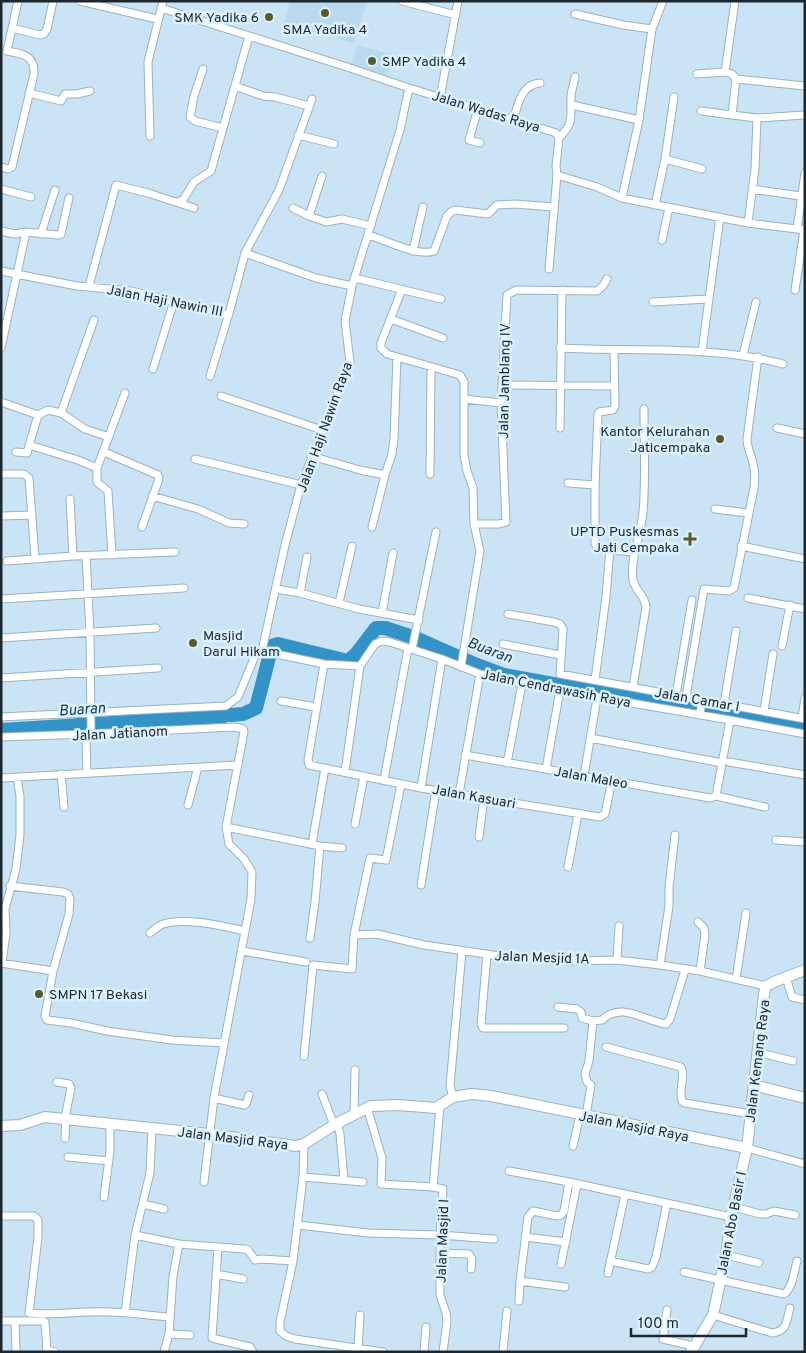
<svg xmlns="http://www.w3.org/2000/svg" width="806" height="1353" font-family="Overpass,sans-serif">
<style>
.built{fill:#b9d9ef}
.lines{fill:none;stroke-linecap:round;stroke-linejoin:round}
.river{stroke:#3393c6;stroke-width:14}
.street-casing{stroke:#98b2c2;stroke-width:9}
.secondary-casing{stroke:#98b2c2;stroke-width:12}
.street{stroke:#fff;stroke-width:7}
.secondary{stroke:#fff;stroke-width:10}
.poi-dot{fill:#595a27;stroke:#dbf1ff;stroke-width:2}
.labels{text-anchor:middle;stroke-width:5;stroke-linejoin:round;paint-order:stroke}
.poi-label{font-size:14px;fill:#1d272e;stroke:#dbf1ff;text-anchor:end}
.street-label{font-size:14px;fill:#1d272e;stroke:#dbf1ff}
.water-label{font-size:15px;font-style:italic;fill:#11394f;stroke:#dbf1ff}
</style>
<rect width="100%" height="100%" fill="#cae4f6"/>
<!-- built -->
<path class="built" d="M290 1H367L354 43 284 24Z
M357 45 393 55 386 78 350 67Z"/>
<g class="lines">
<!-- river -->
<path class="river" d="M231 715 243 714 256 708 272 646 278 644 348 661 356 654 376 628H385L413 637 472 663 504 675 662 704 805 725
M1 730 224 716"/>
<defs>
<path id="street" d="M80 1 157 19
M402 1 456 15
M735 1 725 72 732 74 736 79 732 115 757 118 805 115
M161 8 347 67 409 88 550 131 556 133 559 138 556 166 557 175 597 187 622 198 748 223 805 230
M575 14 623 25 652 29
M12 28 40 35 44 34 47 29 53 1
M203 69 194 96 190 117 195 121 223 128
M697 74 725 72
M736 79 805 86
M235 86 263 96 275 97 309 106
M29 93 61 101 65 94H77L90 91
M440 98 458 1
M572 105 639 120
M478 109 469 140 480 143
M701 111 732 115
M514 119C517 105 522 84 540 83
M298 135 334 144
M150 136 148 62 163 1
M559 138C575 121 570 118 571 97 571 91 574 84 575 77
M665 159 702 169
M1 167 8 169 12 167 34 74C35 55 23 54 7 51L18 1
M1 189 31 197
M752 189 801 196
M622 198 639 120 652 29 663 1
M177 202 183 200 194 182 211 171 249 36
M655 205 665 159 674 97
M293 208 309 216 326 222 342 219 371 226
M309 216 322 176
M748 223 755 169 757 118
M797 229 805 173
M1 231 15 234 26 232 59 235 61 234 69 198
M41 234 55 190
M369 235C384 240 419 257 434 251L447 216 451 212 455 210 488 214 497 205 515 204 553 207
M662 240 669 208
M413 251 423 207
M245 253 316 278 352 286
M549 269 557 175
M1 271 77 286 131 291 228 315
M355 278 441 299
M89 286 116 185 148 193 194 208
M402 289 381 343V348L387 354 460 375 464 382V455L467 471 473 488 474 524 480 551 461 667
M795 290 804 230
M653 302 708 299
M391 319 443 338
M1 348 26 232
M560 348C634 352 710 345 783 364
M614 351 615 406 613 410 599 412 598 414 595 485V544L599 549 634 552
M702 351 720 217
M743 355 756 302
M153 369 174 301
M210 376 230 310 245 253 279 190 312 99
M502 385 614 386
M221 396 322 430
M464 399 501 403
M1 402 38 415
M61 413 94 320
M560 428 562 290
M777 428 805 434
M29 445 78 460 97 468
M16 452 27 453 38 415 48 410 61 413 85 429 109 437
M104 452 158 475 159 479 142 527
M311 456 360 470 385 475
M195 459 301 485
M1 474H24L29 478 35 558
M430 474 431 367
M568 483 595 485
M152 496 198 509 229 523 244 524
M70 499 73 556
M715 509 748 513
M1 516 32 515
M474 524H499L506 522 501 403 507 295 516 290 597 291 603 286 607 279
M372 527 385 475 392 454 394 439 397 357
M741 546 805 559
M112 555 108 491 97 482V468L125 393
M86 556 90 633 91 728 86 742 87 773
M7 561 73 556 175 552
M276 589 300 593 359 609 419 620
M300 593 307 557
M748 598 805 609
M1 599 184 588
M339 603 352 546
M382 613 393 553
M508 614 554 622 560 624 563 629 560 674 805 719
M1 638 156 628
M503 644 560 655
M782 646 790 605
M412 649 436 532
M262 651 285 545 301 485 350 362 345 321 352 286 400 130 409 88
M262 651 324 664 360 666
M324 664 308 760 309 765 421 788 600 817 605 814 612 780
M1 678 158 668
M595 680 606 597 610 549
M633 687 646 607C645 595 635 591 633 580 630 557 641 535 643 512 646 478 644 443 644 409
M676 695 692 600
M686 697 704 589 729 591 734 588 754 488C755 480 755 471 753 463 751 454 747 448 747 439L758 357
M281 701 316 707
M724 704 736 631
M764 711 773 654
M700 715 702 700
M1 717 226 706 238 697 255 656 262 651
M802 718 805 698
M1 737 88 734 234 727 243 729 244 732 226 827 229 844 244 859 252 872 251 899 214 1098 204 1182
M590 738 722 763
M465 755 710 798 716 796
M729 762 805 775
M507 763 522 684
M546 769 560 690
M345 772 360 666 375 644 382 641 390 642 442 659 480 674 522 684 730 720 805 734
M61 774 64 807
M584 776 597 698
M1 778 238 765
M384 780 408 648
M421 788 442 659
M459 794 480 674
M716 796 730 720
M716 796 765 807
M188 805 198 767
M355 824 364 776
M226 827 320 846 342 848
M479 837 484 798
M776 840 805 842
M312 844 325 768
M568 867 578 814
M421 885 436 790
M10 886 63 892 68 894 70 899 69 914 53 971 45 1016 47 1020 71 1023 107 1031 172 1040 223 1043
M698 922 704 928 705 935 700 971
M150 933C154 930 158 926 163 924 186 917 222 926 245 931
M354 935 377 934 424 945 506 957 569 961 617 960 660 965 700 971 766 986
M310 938 315 902 320 846
M242 951 306 962
M487 954 481 1024 483 1028H564
M617 960 619 926
M1 963 53 971
M2 963 6 933 5 909 16 869 20 835V796L17 778
M660 965 669 906V887L675 835
M786 977 792 997 805 1000
M736 979 746 913
M558 1007 577 1009 581 1012 582 1018 593 1021 602 1020C621 1001 644 1021 666 1024L670 1019 685 970
M606 1047 681 1067C686 1077 678 1090 682 1101L685 1103 751 1114
M756 1052 793 1061
M304 1056 313 965 352 969 354 935 370 858 386 860 401 784
M57 1082 69 1084 71 1088 66 1113 65 1138
M322 1094 334 1125
M453 1097 450 1086 462 951
M214 1098 244 1105 246 1104 249 1095
M367 1107 382 1158 381 1184 433 1187 443 1189 440 1235V1295L446 1313 447 1322 443 1352
M354 1114 355 1070
M586 1116 591 1085 587 1082 585 1074 589 1061 593 1021
M337 1123 340 1134 344 1180
M304 1144 303 1177 293 1261 280 1322V1331L286 1336 295 1339 383 1352
M573 1146 580 1115
M747 1148 805 1164
M68 1157 109 1161
M509 1171 569 1182 731 1217
M303 1177 363 1182
M433 1187 440 1106
M104 1197 110 1151V1125
M143 1204 164 1209
M734 1207 760 1214H766L774 1211 795 1215
M1 1216H34L38 1220V1237L29 1313C56 1316 83 1310 111 1312 130 1312 150 1316 169 1317
M298 1225 368 1233 440 1235 494 1239
M135 1235 179 1244 244 1249 248 1250 255 1260 262 1259 293 1261
M525 1237 566 1242
M218 1248 212 1338 250 1347 253 1352
M441 1253 469 1254 472 1259 471 1269
M726 1255 759 1263
M610 1261 648 1269 652 1267 656 1257 667 1203
M561 1264 577 1184
M684 1272 784 1294C793 1288 794 1271 797 1261
M608 1273 625 1194
M216 1274 243 1279
M520 1281 565 1287
M519 1301 520 1281 528 1217 533 1211 557 1216 561 1215 564 1211 569 1182
M667 1310 663 1339 693 1346
M125 1313 135 1235 150 1173 152 1128
M713 1315 772 1333C788 1331 786 1321 790 1308
M1 1321H43L45 1322 47 1352
M15 1322 16 1352
M169 1334 190 1335
M358 1349 360 1315
M47 1350 55 1352
M164 1352 169 1334 173 1276 179 1244
M424 1352 426 1327
M503 1352 507 1311"/>
<path id="secondary" d="M753 1085 805 1098
M1 1126 20 1125 45 1117 209 1134 296 1146 304 1144 334 1125 371 1106 398 1105 436 1108 453 1097 472 1094 491 1096 747 1148
M691 1352 713 1315 726 1255 731 1217 747 1148 764 994 766 986 776 981 805 970"/>
</defs>
<!-- street casing -->
<use href="#street" class="street-casing"/>
<!-- secondary casing -->
<use href="#secondary" class="secondary-casing"/>
<!-- street -->
<use href="#street" class="street"/>
<!-- secondary -->
<use href="#secondary" class="secondary"/>
</g>
<!-- markers -->
<g class="poi-dot">
<circle cx="325" cy="13" r="5"/>
<circle cx="269" cy="17" r="5"/>
<circle cx="372" cy="61" r="5"/>
<circle cx="720" cy="439" r="5"/>
<path d="M687.5 531.5h5v5h5v5h-5v5h-5v-5h-5v-5h5z"/>
<circle cx="193" cy="643" r="5"/>
<circle cx="39" cy="994" r="5"/>
</g>
<g class="labels">
<!-- poi labels -->
<g class="poi-label">
<text x="259" y="22">SMK Yadika 6</text>
<text x="325" y="34" text-anchor="middle">SMA Yadika 4</text>
<text x="382" y="66" text-anchor="start">SMP Yadika 4</text>
<text x="710" y="436">Kantor Kelurahan<tspan x="710" dy="16">Jaticempaka</tspan></text>
<text x="679" y="536">UPTD Puskesmas<tspan x="679" dy="16">Jati Cempaka</tspan></text>
<text x="203" y="640" text-anchor="start">Masjid<tspan x="203" dy="16">Darul Hikam</tspan></text>
<text x="49" y="999" text-anchor="start">SMPN 17 Bekasi</text>
</g>
<!-- street labels -->
<g class="street-label">
<text transform="translate(486 111) rotate(17)" y="5">Jalan Wadas Raya</text>
<text transform="translate(165 300) rotate(11)" y="5">Jalan Haji Nawin III</text>
<text transform="translate(504 381) rotate(-89)" y="5">Jalan Jamblang IV</text>
<text transform="translate(324 427) rotate(-70)" y="5">Jalan Haji Nawin Raya</text>
<text transform="translate(556 688) rotate(11)" y="5">Jalan Cendrawasih Raya</text>
<text transform="translate(697 699) rotate(10)" y="5">Jalan Camar I</text>
<text transform="translate(120 733) rotate(-3)" y="5">Jalan Jatianom</text>
<text transform="translate(591 777) rotate(10)" y="5">Jalan Maleo</text>
<text transform="translate(474 796) rotate(10)" y="5">Jalan Kasuari</text>
<text transform="translate(542 957) rotate(2)" y="5">Jalan Mesjid 1A</text>
<text transform="translate(757 1061) rotate(-83)" y="5">Jalan Kemang Raya</text>
<text transform="translate(634 1126) rotate(11)" y="5">Jalan Masjid Raya</text>
<text transform="translate(233 1138) rotate(7)" y="5">Jalan Masjid Raya</text>
<text transform="translate(731 1223) rotate(-79)" y="5">Jalan Abo Basir I</text>
<text transform="translate(442 1241) rotate(-88)" y="5">Jalan Masjid I</text>
</g>
<!-- water labels -->
<g class="water-label">
<text transform="translate(490 650) rotate(21)" y="5">Buaran</text>
<text transform="translate(82 709) rotate(-4)" y="5">Buaran</text>
</g>
</g>
<!-- border -->
<rect width="806" height="1353" fill="none" stroke="#1d272e" stroke-width="5"/>
<!-- scale -->
<path d="M631 1328v8h115v-8" fill="none" stroke="#1d272e" stroke-width="2.5"/>
<text x="638" y="1328" font-size="15" fill="#1d272e" stroke="#dbf1ff" stroke-width="4" paint-order="stroke">100 m</text>
</svg>
